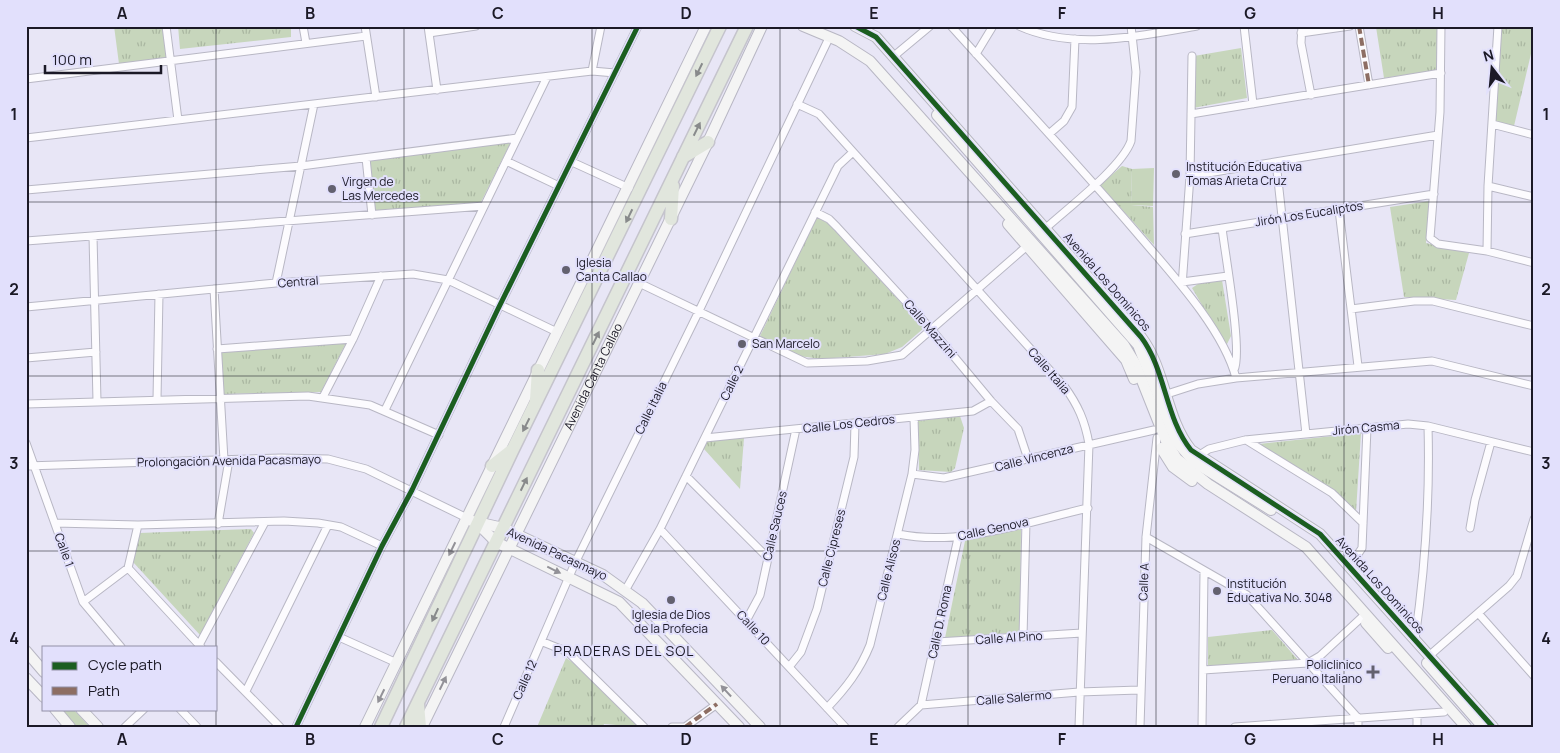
<svg xmlns="http://www.w3.org/2000/svg" width="1560" height="753" font-family="Manrope,sans-serif">
<style>
.grass{fill:#c7d6bc}
.park{fill:url(#park-tufts)}
.lines{fill:none;stroke-linecap:round;stroke-linejoin:round}
.street-casing{stroke:#b8b7c4;stroke-width:9}
.secondary-casing{stroke:#b8b7c4;stroke-width:12}
.highway-casing{stroke:#c5c4cc;stroke-width:15}
.street{stroke:#fcfbfe;stroke-width:7}
.secondary{stroke:#f4f4f4;stroke-width:10}
.highway{stroke:#e1e6dd;stroke-width:12}
.quiet{stroke:#8d6e63;stroke-width:4;stroke-dasharray:8 4;stroke-linecap:butt}
.cycleway-casing{stroke:#e2e0fc;stroke-width:8}
.cycleway{stroke:#1b5e20;stroke-width:5}
.oneway{fill:#888a8b}
.oneway2{fill:#929197}
.grid{fill:none;stroke:#1b1926;stroke-width:1;stroke-opacity:0.55}
.poi-dot{fill:#63616f;stroke:#e2e0fc;stroke-width:2}
.labels{text-anchor:middle;stroke-width:4;stroke-linejoin:round;paint-order:stroke}
.poi-label{font-size:12px;fill:#1b1926;stroke:#e2e0fc;text-anchor:start}
.street-label{font-size:12px;fill:#1b1926;stroke:#e2e0fc}
.neighbourhood-label{font-size:14px;letter-spacing:1px;fill:#1b1926;stroke:#e2e0fc}
.neatline{fill:none;stroke:#1b1926;stroke-width:2}
.grid-label{font-size:16px;text-anchor:middle;font-weight:bold;fill:#1b1926}
</style>
<defs>
<pattern id="park-tufts" width="24" height="20" patternUnits="userSpaceOnUse" patternTransform="scale(1.25)"><rect width="24" height="20" fill="#c7d6bc"/><path d="M3 7l-1-3M5 7V3M7 7l1-3M15 17l-1-3M17 17v-4M19 17l1-3" fill="none" stroke="#aab7a1"/></pattern>
</defs>
<rect width="100%" height="100%" fill="#e8e6f6"/>
<!-- grass -->
<path class="grass" d="M1154 168 1153 206 1131 205 1132 169Z
M60 709H73L90 727H76Z"/>
<!-- park -->
<path class="park" d="M114 26H162L167 58 119 64Z
M178 26H291V37L180 49Z
M1437 26V70L1384 78 1376 27Z
M1502 26H1534V41L1514 126 1495 121Z
M1241 48 1247 98 1193 108 1194 56Z
M511 142 481 202 375 211 369 161Z
M1122 166 1132 169 1131 205 1153 207 1154 245 1100 185Z
M1430 201 1426 243 1469 253 1456 300 1404 297 1390 207Z
M817 217 829 224 924 328 902 347 885 354 821 359 799 356 760 336Z
M1222 280 1231 336 1226 346 1192 288 1198 284Z
M346 343 321 392 224 394 221 352Z
M960 416 964 428 955 468 951 472 919 470 918 421Z
M1361 433 1356 512 1259 444Z
M744 438 740 489 704 449 706 441Z
M1021 528 1020 632 945 638 965 541Z
M251 529 254 533 200 635 133 562 139 533Z
M1272 630 1298 660 1208 666V637Z
M566 658 578 666 641 727 604 724 603 727H537Z"/>
<g class="lines">
<defs>
<path id="street" d="M166 26 178 120
M303 26 306 43
M365 26 376 97
M428 26 437 90
M951 26C1013 95 1076 162 1136 232 1170 272 1223 328 1236 378
M1019 26C1074 51 1140 36 1197 26
M1244 26 1253 104
M1302 26 1301 43 1311 95
M1359 26 1369 85
M1441 26 1440 112 1430 238 1438 244 1487 251 1534 263
M429 33 476 26
M1301 33 1350 26
M976 54 993 26
M894 56 930 26
M592 71 615 73
M26 79 366 36
M797 104 819 114 1064 386C1078 405 1085 421 1089 444L1079 727
M1191 114 1441 73
M1492 124 1534 135
M1049 134 1064 121 1072 107 1075 39
M26 138 592 71 601 26
M366 158 372 215
M506 161 559 186
M572 162 629 188
M1276 162 1306 434
M1190 176 1438 135
M1488 186 1534 197
M26 190 301 166 517 138
M1339 210 1358 366
M815 212 829 219 837 227 931 329 991 401 1018 429 1028 459
M1046 228C1068 208 1122 167 1131 141L1136 72 1131 26
M1222 228C1225 254 1243 353 1234 370
M1185 234 1434 194
M93 236 97 401
M26 241 484 206
M1487 251 1488 186 1498 26
M1182 282 1228 276
M276 283 314 104
M639 283 807 363 867 361 902 355 1027 246
M1182 286 1190 176 1192 56
M214 289 224 460
M26 307 276 283 413 274 448 280 557 332
M1351 309 1414 301H1433L1534 326
M217 349 353 339
M26 358 96 352
M1167 394 1198 384 1236 378 1432 361 1534 386
M323 397 353 339 381 276
M157 399 159 294
M26 404 308 396 370 405 439 435
M385 410 547 77
M705 438 973 411 991 401
M1246 440 1332 493 1363 523
M26 443 83 602 121 647
M1198 456 1209 449 1245 440 1408 424 1428 426 1534 452
M26 466 281 458 328 459 366 469 467 518
M912 474 944 478 1154 430
M686 476 768 558
M55 523 138 525 284 521 318 523 341 527 382 546
M218 524 229 460
M138 525 128 568 201 647
M1470 528 1475 500 1491 442
M660 529 845 727
M898 534C961 547 1026 522 1088 508
M1146 537 1247 595 1358 718V727
M1350 566 1362 548 1367 428
M626 589 660 529 838 166 853 152
M83 602 128 568
M1478 613 1534 676
M746 621 760 595 796 429
M339 637 397 663
M1023 637 1026 522
M1415 639C1425 569 1430 496 1428 426
M543 642 568 652 644 727
M937 642 1082 633
M199 645 265 522
M1430 655 1509 586 1517 576 1534 519
M216 662 280 727
M789 667 801 652 817 609 854 457 855 424
M1203 670 1308 663 1320 656 1361 618
M246 691 328 525
M921 705 958 538
M827 708C846 688 860 670 870 645L912 474 915 450 914 418
M180 709 197 727
M125 727 144 709
M296 727 382 546 412 490 497 311 638 26
M504 727 575 563 698 313 829 38
M672 727H685
M685 727 717 704
M898 727 921 705 1079 692 1139 690
M1140 727 1146 537 1157 438
M1202 727 1204 572
M1235 727 1444 712
M1417 727V714"/>
<g id="secondary">
<path d="M803 26 839 41 870 61 1124 345 1135 363 1166 441 1177 459 1208 484 1306 547 1466 727"/>
<path d="M855 26 876 37 1141 337C1166 370 1165 418 1191 450L1320 534 1493 727"/>
<path d="M937 115 1138 345 1176 441 1194 462 1271 510"/>
<path d="M1008 224 1126 360 1134 379"/>
<path d="M1161 448 1173 467 1192 481"/>
<path d="M472 521 503 528 603 575 642 603 760 727"/>
<path d="M479 525 496 542 619 602 739 727"/>
<path d="M1366 623 1388 648"/>
<path d="M26 651 44 672"/>
<path d="M1427 663 1483 727"/>
<path d="M26 678 44 697"/>
<path d="M55 709 70 727"/>
<path d="M81 709 98 727"/>
<path d="M365 727 706 26"/>
<path id="s1" d="M422 727 708 142 762 26"/>
</g>
<path id="highway" d="M683 157 708 142
M671 219 673 186
M536 400 538 370
M492 466 511 451
M418 704 420 727
M381 727 513 449 720 26
M406 727 747 26"/>
</defs>
<!-- street casing -->
<use href="#street" class="street-casing"/>
<!-- secondary casing -->
<use href="#secondary" class="secondary-casing"/>
<!-- highway casing -->
<use href="#highway" class="highway-casing"/>
<!-- street -->
<use href="#street" class="street"/>
<!-- secondary -->
<use href="#secondary" class="secondary"/>
<!-- highway -->
<use href="#highway" class="highway"/>
<!-- quiet -->
<path class="quiet" d="M1359 26 1369 85
M672 727H685
M685 727 717 704"/>
<defs>
<path id="cycleway" d="M855 26 876 37 1141 337C1166 370 1165 418 1191 450L1320 534 1493 727
M296 727 382 546 412 490 497 311 638 26"/>
</defs>
<!-- cycleway casing -->
<use href="#cycleway" class="cycleway-casing"/>
<!-- cycleway -->
<use href="#cycleway" class="cycleway"/>
</g>
<!-- one-way arrows -->
<defs><path id="oneway-solid" d="M-6-.8H1V-3.2L6.5 0L1 3.2V.8H-6Z" transform="scale(1.25)"/></defs>
<g class="oneway">
<use href="#oneway-solid" transform="translate(699 70) rotate(116)"/>
<use href="#oneway-solid" transform="translate(697 129) rotate(-64)"/>
<use href="#oneway-solid" transform="translate(629 216) rotate(116)"/>
<use href="#oneway-solid" transform="translate(596 338) rotate(-64)"/>
<use href="#oneway-solid" transform="translate(526 425) rotate(117)"/>
<use href="#oneway-solid" transform="translate(524 484) rotate(-64)"/>
<use href="#oneway-solid" transform="translate(435 615) rotate(115)"/>
</g>
<g class="oneway2">
<use href="#oneway-solid" transform="translate(452 549) rotate(116)"/>
<use href="#oneway-solid" transform="translate(554 570) rotate(26)"/>
<use href="#oneway-solid" transform="translate(443 683) rotate(-64)"/>
<use href="#oneway-solid" transform="translate(726 691) rotate(-133)"/>
<use href="#oneway-solid" transform="translate(381 696) rotate(116)"/>
</g>
<!-- grid -->
<path class="grid" d="M216 26V647M404 26V727M592 26V727M780 26V727M968 26V727M1156 26V727M1344 26V727M26 202H1534M26 376H1534M26 551H1534M216 709V727"/>
<!-- markers -->
<g class="poi-dot">
<circle cx="1176" cy="174" r="5"/>
<circle cx="332" cy="189" r="5"/>
<circle cx="566" cy="270" r="5"/>
<circle cx="742" cy="344" r="5"/>
<circle cx="1217" cy="591" r="5"/>
<circle cx="671" cy="600" r="5"/>
<path d="M1370.5 664.5h5v5h5v5h-5v5h-5v-5h-5v-5h5z"/>
</g>
<g class="labels">
<!-- poi labels -->
<g class="poi-label">
<text x="1186" y="171">Institución Educativa<tspan x="1186" dy="14">Tomas Arieta Cruz</tspan></text>
<text x="342" y="186">Virgen de<tspan x="342" dy="14">Las Mercedes</tspan></text>
<text x="576" y="267">Iglesia<tspan x="576" dy="14">Canta Callao</tspan></text>
<text x="752" y="348">San Marcelo</text>
<text x="1227" y="588">Institución<tspan x="1227" dy="14">Educativa No. 3048</tspan></text>
<text x="671" y="619" text-anchor="middle">Iglesia de Dios<tspan x="671" dy="14">de la Profecia</tspan></text>
<text x="1362" y="669" text-anchor="end">Policlinico<tspan x="1362" dy="14">Peruano Italiano</tspan></text>
</g>
<!-- street labels -->
<g class="street-label">
<text transform="translate(1309 214) rotate(-9)" y="4">Jirón Los Eucaliptos</text>
<text transform="translate(298 282) rotate(-4)" y="4">Central</text>
<text transform="translate(1107 282) rotate(49)" y="4">Avenida Los Dominicos</text>
<text transform="translate(930 329) rotate(49)" y="4">Calle Mazzini</text>
<text transform="translate(1049 371) rotate(49)" y="4">Calle Italia</text>
<text dy="4" stroke="none"><textPath href="#s1" startOffset="390">Avenida Canta Callao</textPath></text>
<text transform="translate(732 383) rotate(-64)" y="4">Calle 2</text>
<text transform="translate(651 408) rotate(-64)" y="4">Calle Italia</text>
<text transform="translate(849 424) rotate(-6)" y="4">Calle Los Cedros</text>
<text transform="translate(1366 428) rotate(-5)" y="4">Jirón Casma</text>
<text transform="translate(1034 458) rotate(-14)" y="4">Calle Vincenza</text>
<text transform="translate(229 461) rotate(-1)" y="4">Prolongación Avenida Pacasmayo</text>
<text transform="translate(775 526) rotate(-77)" y="4">Calle Sauces</text>
<text transform="translate(993 529) rotate(-12)" y="4">Calle Genova</text>
<text transform="translate(832 548) rotate(-76)" y="4">Calle Cipreses</text>
<text transform="translate(64 550) rotate(70)" y="4">Calle 1</text>
<text transform="translate(557 554) rotate(25)" y="4">Avenida Pacasmayo</text>
<text transform="translate(889 570) rotate(-76)" y="4">Calle Alisos</text>
<text transform="translate(1144 582) rotate(-88)" y="4">Calle A</text>
<text transform="translate(1380 585) rotate(48)" y="4">Avenida Los Dominicos</text>
<text transform="translate(940 622) rotate(-78)" y="4">Calle D. Roma</text>
<text transform="translate(753 628) rotate(47)" y="4">Calle 10</text>
<text transform="translate(1009 638) rotate(-4)" y="4">Calle Al Pino</text>
<text transform="translate(525 680) rotate(-66)" y="4">Calle 12</text>
<text transform="translate(1014 698) rotate(-5)" y="4">Calle Salermo</text>
</g>
<!-- neighbourhood labels -->
<g class="neighbourhood-label">
<text x="624" y="656">PRADERAS DEL SOL</text>
</g>
</g>
<!-- border -->
<rect width="1560" height="753" fill="none" stroke="#e2e0fc" stroke-width="55"/>
<!-- legend -->
<rect x="42" y="646" width="175" height="65" fill="#e2e0fc" stroke="#9290a6"/>
<rect x="52" y="662" width="25" height="8" fill="#1b5e20" stroke="#9290a6"/>
<text x="88" y="670" font-size="15" fill="#1b1926">Cycle path</text>
<rect x="52" y="687" width="25" height="8" fill="#8d6e63" stroke="#9290a6"/>
<text x="88" y="696" font-size="15" fill="#1b1926">Path</text>
<!-- north arrow -->
<g transform="translate(1492 68) rotate(344)" stroke="#e2e0fc" stroke-width="4" paint-order="stroke">
<path d="M0-4L9 19L0 12L-9 19Z" fill="#1b1926"/>
<text y="-8" font-size="14" font-weight="bold" text-anchor="middle" fill="#1b1926">N</text>
</g>
<!-- scale -->
<path d="M45 65v8h116v-8" fill="none" stroke="#1b1926" stroke-width="2.5"/>
<text x="52" y="65" font-size="15" fill="#1b1926" stroke="#e2e0fc" stroke-width="4" paint-order="stroke">100 m</text>
<rect x="28" y="28" width="1504" height="698" class="neatline"/>
<g class="grid-label">
<text x="122" y="19">A</text>
<text x="310" y="19">B</text>
<text x="498" y="19">C</text>
<text x="686" y="19">D</text>
<text x="874" y="19">E</text>
<text x="1062" y="19">F</text>
<text x="1250" y="19">G</text>
<text x="1438" y="19">H</text>
<text x="14" y="120">1</text>
<text x="1546" y="120">1</text>
<text x="14" y="295">2</text>
<text x="1546" y="295">2</text>
<text x="14" y="469">3</text>
<text x="1546" y="469">3</text>
<text x="14" y="644">4</text>
<text x="1546" y="644">4</text>
<text x="122" y="745">A</text>
<text x="310" y="745">B</text>
<text x="498" y="745">C</text>
<text x="686" y="745">D</text>
<text x="874" y="745">E</text>
<text x="1062" y="745">F</text>
<text x="1250" y="745">G</text>
<text x="1438" y="745">H</text>
</g>
</svg>
